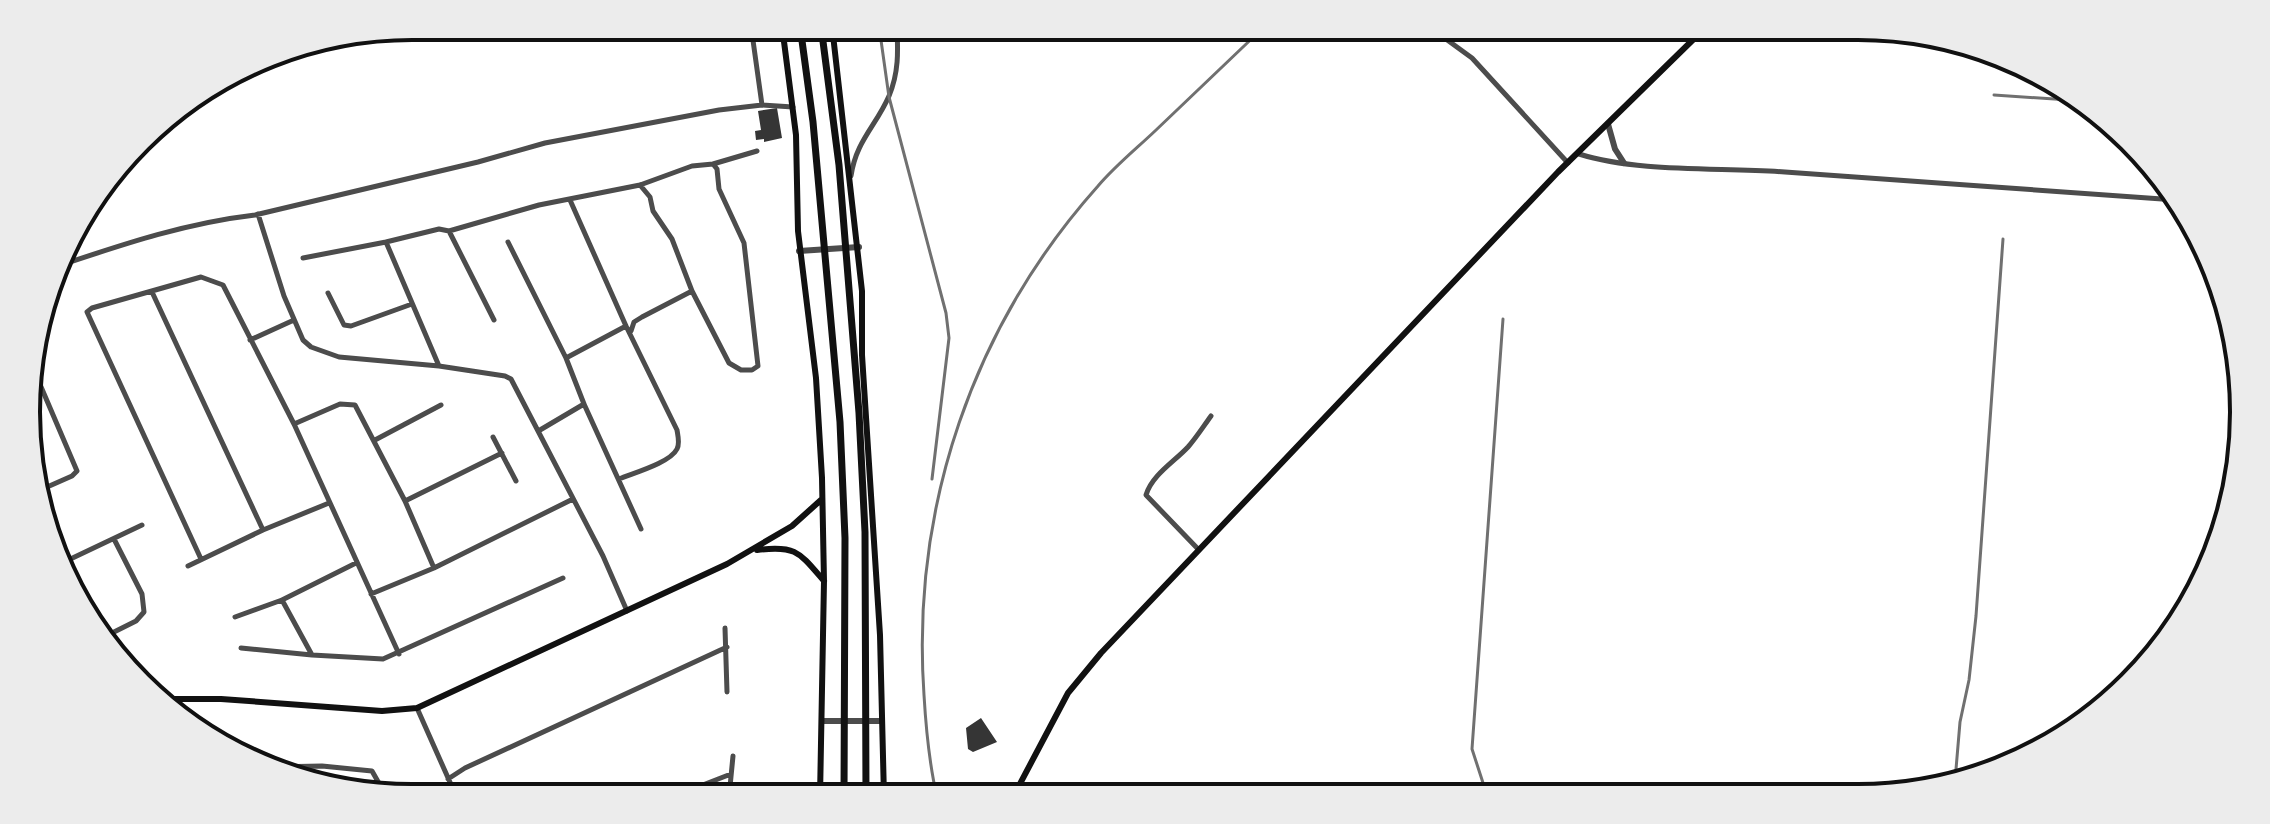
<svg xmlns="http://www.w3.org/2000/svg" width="2270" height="824" font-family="Jost,sans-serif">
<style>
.building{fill:#353535}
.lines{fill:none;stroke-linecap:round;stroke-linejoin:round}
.minor{stroke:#4c4c4c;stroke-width:5}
.tertiary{stroke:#4c4c4c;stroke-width:6}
.secondary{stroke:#111;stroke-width:6}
.primary{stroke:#111;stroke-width:7}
.rail{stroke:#707070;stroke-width:3}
.rim{fill:none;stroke:#111;stroke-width:4}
</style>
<rect width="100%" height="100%" fill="#fff"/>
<!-- building -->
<path class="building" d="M777 108 782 138 764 142V139L756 140 755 131 761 130 758 111Z
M981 718 997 742 973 752 968 749 966 728Z"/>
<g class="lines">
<!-- minor -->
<path class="minor" d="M751 26 762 105
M1428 26 1472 58 1568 163
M1579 154C1639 173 1721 167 1785 172 1915 181 2046 191 2176 200
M713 164 757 151
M851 176C856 141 876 126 889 96 899 72 898 51 897 26
M570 200 626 326 677 430C678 436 680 444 677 449 670 463 633 473 619 479
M258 214 284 296 303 340 311 347 339 357 439 366 505 376 511 379 603 556 627 611
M449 231 539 205 640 185 692 166 713 164 717 169 719 189 744 243 758 366 752 370H741L729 363 692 291 672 239 653 211 650 197 640 185
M508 242 566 358 584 404 540 430
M303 258 386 242
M58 266C124 244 186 223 255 215L478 162 545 143 719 110 762 105 793 107
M152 292 263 530
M328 293 344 325 351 326 412 304
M631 331 634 322 642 317 692 291
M250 340 294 320
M566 358 626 326
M30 361 77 471 72 476 38 491
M439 366 386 242 439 229 449 231 494 320
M584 404 641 529
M294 424 340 404 355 405 405 501 434 568
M493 437 516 481
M375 440 441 405
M405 501 502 453
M1198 549 1146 495C1152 475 1174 462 1188 447 1196 438 1203 427 1211 416
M201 559 87 312 92 308 201 277 223 285 294 424 399 654
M62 563 142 525
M188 566 263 530 329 503
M371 594 434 568 573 499
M282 600 312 655
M235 617 282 600 356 563
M725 628 727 692
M102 638 136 621 144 612 142 594 114 539
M241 648 312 655 383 659 563 578
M417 708 457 798
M272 767 322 766 372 771 385 794
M448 779 465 768 727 647
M672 797 731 774
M729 797 733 756"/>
<!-- tertiary -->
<path class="tertiary" d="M1608 124 1615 149 1624 163
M799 251 859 247
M823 721H881"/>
<!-- secondary -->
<path class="secondary" d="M782 26 796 135 798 231 816 378 822 478 824 581 820 797
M832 26 862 291V355L880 635 884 797
M757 550C796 545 799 552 824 581
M163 699H221L382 711 417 708 727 564 792 526 822 499
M1013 797 1068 693 1101 653 1558 172 1707 26"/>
<!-- primary -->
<path class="primary" d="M800 26 813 122 840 422 845 538 844 797
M821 26 839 165 859 413 865 532 866 797"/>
<!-- rail -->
<path class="rail" d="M879 26 889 97 946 313 949 338 932 479
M1994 95 2084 101
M1955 781 1960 722 1969 680 1976 616 2003 239
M1490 796 1485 789 1472 749 1503 319
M937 797C929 763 926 729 924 695 911 507 973 326 1098 186 1115 166 1136 149 1155 131 1192 96 1228 61 1265 26"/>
</g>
<!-- crop -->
<path d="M0 0H2270V824H0ZM412 40H1858A372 372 0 0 1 2230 412V412A372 372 0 0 1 1858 784H412A372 372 0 0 1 40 412V412A372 372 0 0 1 412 40Z" fill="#ececec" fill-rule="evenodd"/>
<path class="rim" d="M412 40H1858A372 372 0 0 1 2230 412V412A372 372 0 0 1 1858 784H412A372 372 0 0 1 40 412V412A372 372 0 0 1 412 40Z"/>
</svg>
